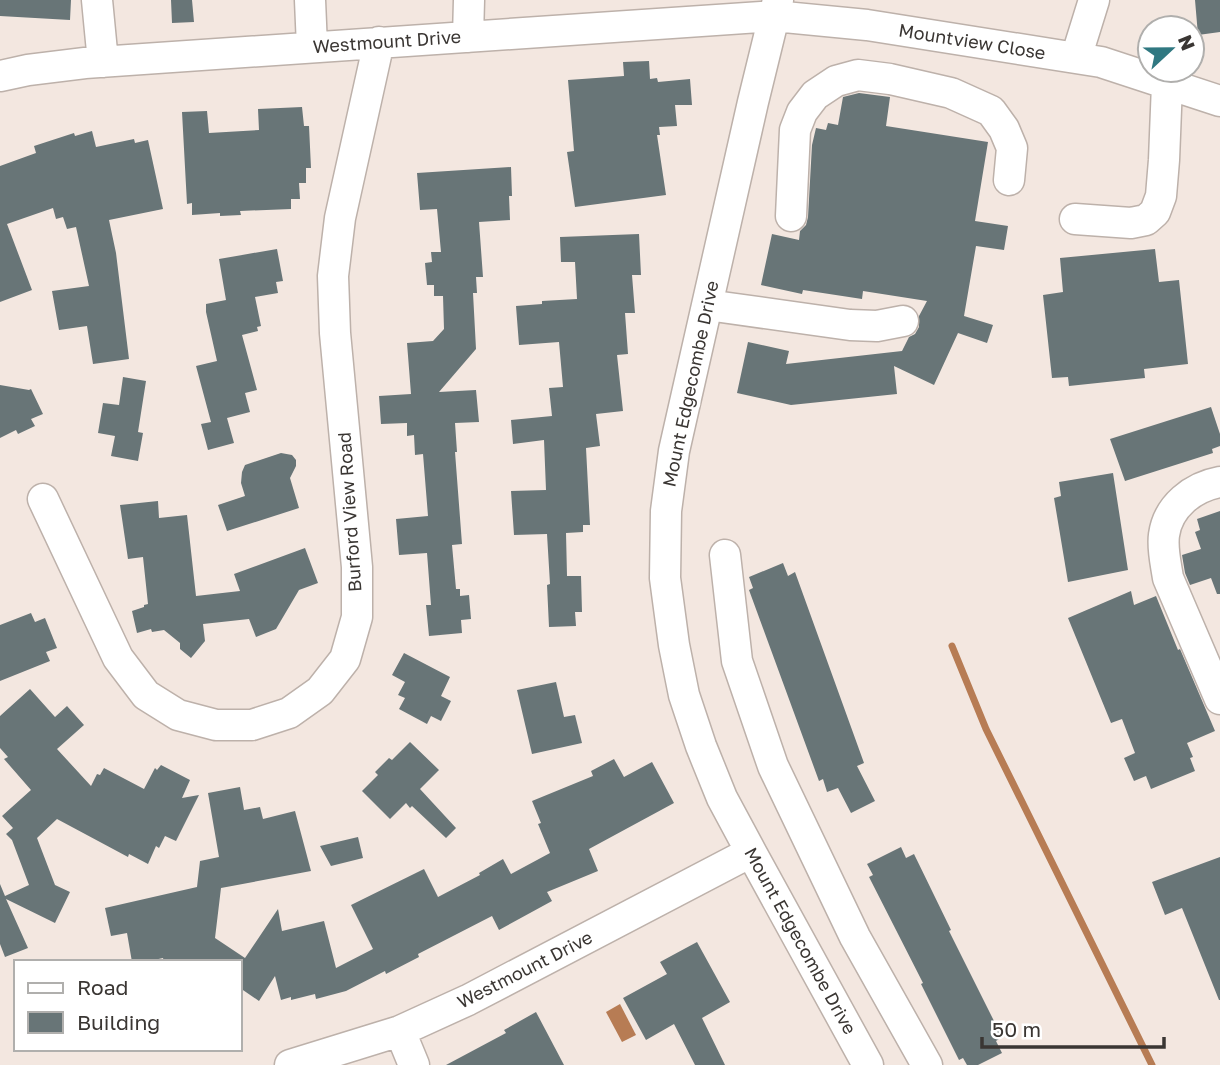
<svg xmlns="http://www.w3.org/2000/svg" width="1220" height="1065" font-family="'Golos Text',sans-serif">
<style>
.water{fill:#b77c54}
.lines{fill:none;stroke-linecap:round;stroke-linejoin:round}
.stream{stroke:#b77c54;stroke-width:7}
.building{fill:#687577}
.minor-casing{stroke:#bdb1aa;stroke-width:33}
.minor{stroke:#fff;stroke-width:30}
.labels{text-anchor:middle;stroke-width:7;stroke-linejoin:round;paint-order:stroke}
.street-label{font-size:18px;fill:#3a3633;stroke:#fff}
</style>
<rect width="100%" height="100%" fill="#f3e7e0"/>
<!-- water -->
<path class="water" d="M620 1004 636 1035 622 1042 606 1012Z"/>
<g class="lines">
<!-- stream -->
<path class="stream" d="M952 646 986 729 1152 1065"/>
</g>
<!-- building -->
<path class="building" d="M0 0H71L70 20 0 16Z
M171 0H192L194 22 172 23Z
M1195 0H1220V32L1198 35Z
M649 61 650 79 657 78 658 82 690 79 692 105H675L677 126 659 127 660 135H657L666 195 575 207 567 152 574 151 568 80 624 76 623 62Z
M859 93 890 97 886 126 988 142 975 221 1008 226 1004 250 976 246 964 316 993 325 987 343 958 333 934 385 894 366 897 394 791 405 737 393 748 342 789 351 786 364 902 351 909 337 915 334 919 327V316L927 301 863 291 862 299 803 290 802 294 761 285 772 234 799 240 800 231 806 225 808 217 812 145 816 128 826 130 828 123 838 125 843 97Z
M302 107 304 126H309L311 168H306V183H299L300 199H291V209L240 211 241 215 220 216V213L192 215V203L187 204 182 112 207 111 209 133 259 130 258 109Z
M92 131 96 147 134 139 135 143 148 140 163 209 109 220 116 253 129 359 93 364 87 326 59 330 52 291 89 286 76 227 67 229 63 217 56 219 53 208 7 224 32 290 0 302V166L36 153 34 146 74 133 75 136Z
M511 167 512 196H509L510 220 479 222 483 277H476L477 293H473L476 349 439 392 476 390 479 422 455 423 457 452H455L462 544 452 545 456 589H460V596L469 595 471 619 461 620 462 633 429 636 426 605H431L427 553 399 555 396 519 428 516 423 454 415 455 414 435 407 436V423L381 424 379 396 411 394 407 343 433 341 444 329 443 296H434V285H427L425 263 432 262 431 252H441L437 209 420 210 417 173Z
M639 234 641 275H632L635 313H625L628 354 617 355 623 411 596 414 600 446 586 448 590 525H583V532L566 533 567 576H581L582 612H575L576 626 549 627 547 585 550 584 547 534 514 535 511 491 546 490 544 440 513 444 511 420 552 416 549 388 563 387 559 342 519 345 516 306 542 304V301L577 299 575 262H561L560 237Z
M277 249 283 281 276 282 278 293 255 297 261 326 257 327 258 331 242 335 257 390 245 393 250 412 227 418 234 443 208 450 201 424 211 422 196 366 217 361 206 312V304L226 300 219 259Z
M1155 249 1159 282 1179 280 1188 364 1144 369 1145 378 1069 386 1068 377 1052 378 1043 295 1063 292 1060 258Z
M123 377 146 381 138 432 143 433 138 461 111 456 115 436 98 433 103 403 119 405Z
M0 385 29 390 31 389 43 414 31 419 35 426 18 434 16 430 0 438Z
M1211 407 1220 434V446L1212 449 1213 453 1125 481 1110 439Z
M281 453 292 455 296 460V466L290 478 299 508 227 531 218 505 245 496 241 483 242 472 245 465Z
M1113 473 1128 570 1068 582 1054 498 1061 496 1059 482Z
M158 501 159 518 187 515 196 596 240 591 234 574 305 548 318 583 299 590 276 629 256 637 249 619 203 624 205 641 191 658 180 649V643L164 630 152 632 151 629 137 633 132 611 144 607V605L148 604 143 557 128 559 120 505Z
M1220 511V594H1217L1211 578 1190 585 1185 573 1182 555 1201 549 1195 532 1200 530 1197 519Z
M783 563 788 576 795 572 864 763 857 766 875 801 851 813 838 788 827 792 823 779 819 781 749 590 753 588 749 577Z
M1131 591 1134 605 1156 596 1178 650 1180 649 1215 731 1187 743 1193 757 1190 758 1195 771 1151 789 1146 776 1134 781 1124 758 1135 753 1122 719 1111 723 1068 618Z
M31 613 35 622 45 618 57 648 46 652 50 661 0 681V625Z
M404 653 450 677 441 696 451 701 441 721 431 716 427 724 399 709 405 698 398 695 405 682 392 675Z
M556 682 564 717 575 715 582 743 532 754 517 690Z
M30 689 55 717 67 706 84 725 57 749 91 786 97 774 100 775 104 768 144 789 155 768 157 770 161 765 190 780 182 798 199 795 176 841 165 836 159 848 156 846 148 864 129 854 128 857 57 819 37 838 55 885 70 892 55 923 6 899 28 948 5 957 0 944V884L5 896 29 885 12 840 6 834 13 828 2 816 31 790 4 759 8 757 0 748V716Z
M410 742 439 770 420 789 456 828 446 838 412 806 410 808 406 803 390 819 362 791 378 775 375 772 389 758 392 760Z
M614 759 624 777 652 762 674 803 589 849 598 871 547 892 552 901 499 930 492 916 418 954 419 957 386 974 385 971 346 991 316 999 315 994 291 1000V997L281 1000 275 976 259 1001 240 988V966L243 962H164L163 958 145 962H132L127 933 111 936 105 908 197 887 200 861 219 857 208 793 240 787 244 810 260 807 263 819 295 811 311 871 221 888 215 938 245 958 278 909 282 931 324 921 336 968 373 949 351 905 424 869 438 897 480 875 479 873 503 859 511 874 550 853 538 824 541 823 532 801 593 776 591 771Z
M358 837 363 858 331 866 320 846Z
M901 847 906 858 914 854 951 930 949 931 1002 1037 996 1041 1002 1053 978 1065H967L963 1058 959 1060 921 984 923 983 869 877 873 875 867 864Z
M1220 857V1000H1219L1182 908 1165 915 1152 882Z
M697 942 730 1002 702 1018 725 1065H695L674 1024 646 1040 623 998 667 974 660 962Z
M536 1012 564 1065H446L506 1033 504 1030Z"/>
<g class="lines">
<defs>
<path id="minor" d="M97 0 103 62
M310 0 312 47
M778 0 753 102 674 451 666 511 665 578 674 645 684 695 701 746 722 798 751 852 868 1065
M468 37 469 0
M1076 58 1094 0
M0 76 28 70 85 63 774 16 867 25 1101 62 1220 101
M791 216 795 130 802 112 815 95 836 81 858 75 890 79 951 93 991 111 1004 129 1012 148 1009 180
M1075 219 1131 223 1146 220 1155 212 1161 196 1164 160 1167 84
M707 305 850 325 877 326 903 321
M1220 482C1193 487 1168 506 1164 535 1162 549 1166 564 1168 578L1220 699
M43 499 118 658 146 695 178 715 216 725H252L289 713 320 691 345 659 357 617V567L335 333 333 276 340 218 379 42
M725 555 737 661 773 766 855 937 927 1065
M400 1031 414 1065
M290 1065 400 1031 468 1000 751 852"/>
</defs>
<!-- minor casing -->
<use href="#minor" class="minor-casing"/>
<!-- minor -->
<use href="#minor" class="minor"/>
</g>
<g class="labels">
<!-- street labels -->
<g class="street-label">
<text transform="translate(387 42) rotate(-4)" y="6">Westmount Drive</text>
<text transform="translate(972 42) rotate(9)" y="6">Mountview Close</text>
<text transform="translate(691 384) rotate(-78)" y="6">Mount Edgecombe Drive</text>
<text transform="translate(350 512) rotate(-94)" y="6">Burford View Road</text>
<text transform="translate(800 941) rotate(61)" y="6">Mount Edgecombe Drive</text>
<text transform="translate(525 970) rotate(-27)" y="6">Westmount Drive</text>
</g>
</g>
<!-- legend -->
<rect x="14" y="960" width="228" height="91" fill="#ffffff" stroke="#b0afad" stroke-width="2"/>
<rect x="28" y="983" width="35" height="10" fill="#ffffff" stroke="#b0afad" stroke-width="2"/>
<text x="77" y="995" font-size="21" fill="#3a3633">Road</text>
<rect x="28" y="1012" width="35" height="21" fill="#687577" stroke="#b0afad" stroke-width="2"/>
<text x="77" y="1030" font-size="21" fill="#3a3633">Building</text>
<!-- north arrow -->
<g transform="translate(1171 49) rotate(68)"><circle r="33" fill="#ffffff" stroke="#b0afad" stroke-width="2"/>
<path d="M0-5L12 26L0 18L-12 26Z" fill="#307881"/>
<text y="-10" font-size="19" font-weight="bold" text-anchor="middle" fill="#3a3633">N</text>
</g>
<!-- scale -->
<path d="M982 1037v10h182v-10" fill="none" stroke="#3a3633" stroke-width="3.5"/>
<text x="992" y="1037" font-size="21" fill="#3a3633" stroke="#ffffff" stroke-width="5" paint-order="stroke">50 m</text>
</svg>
